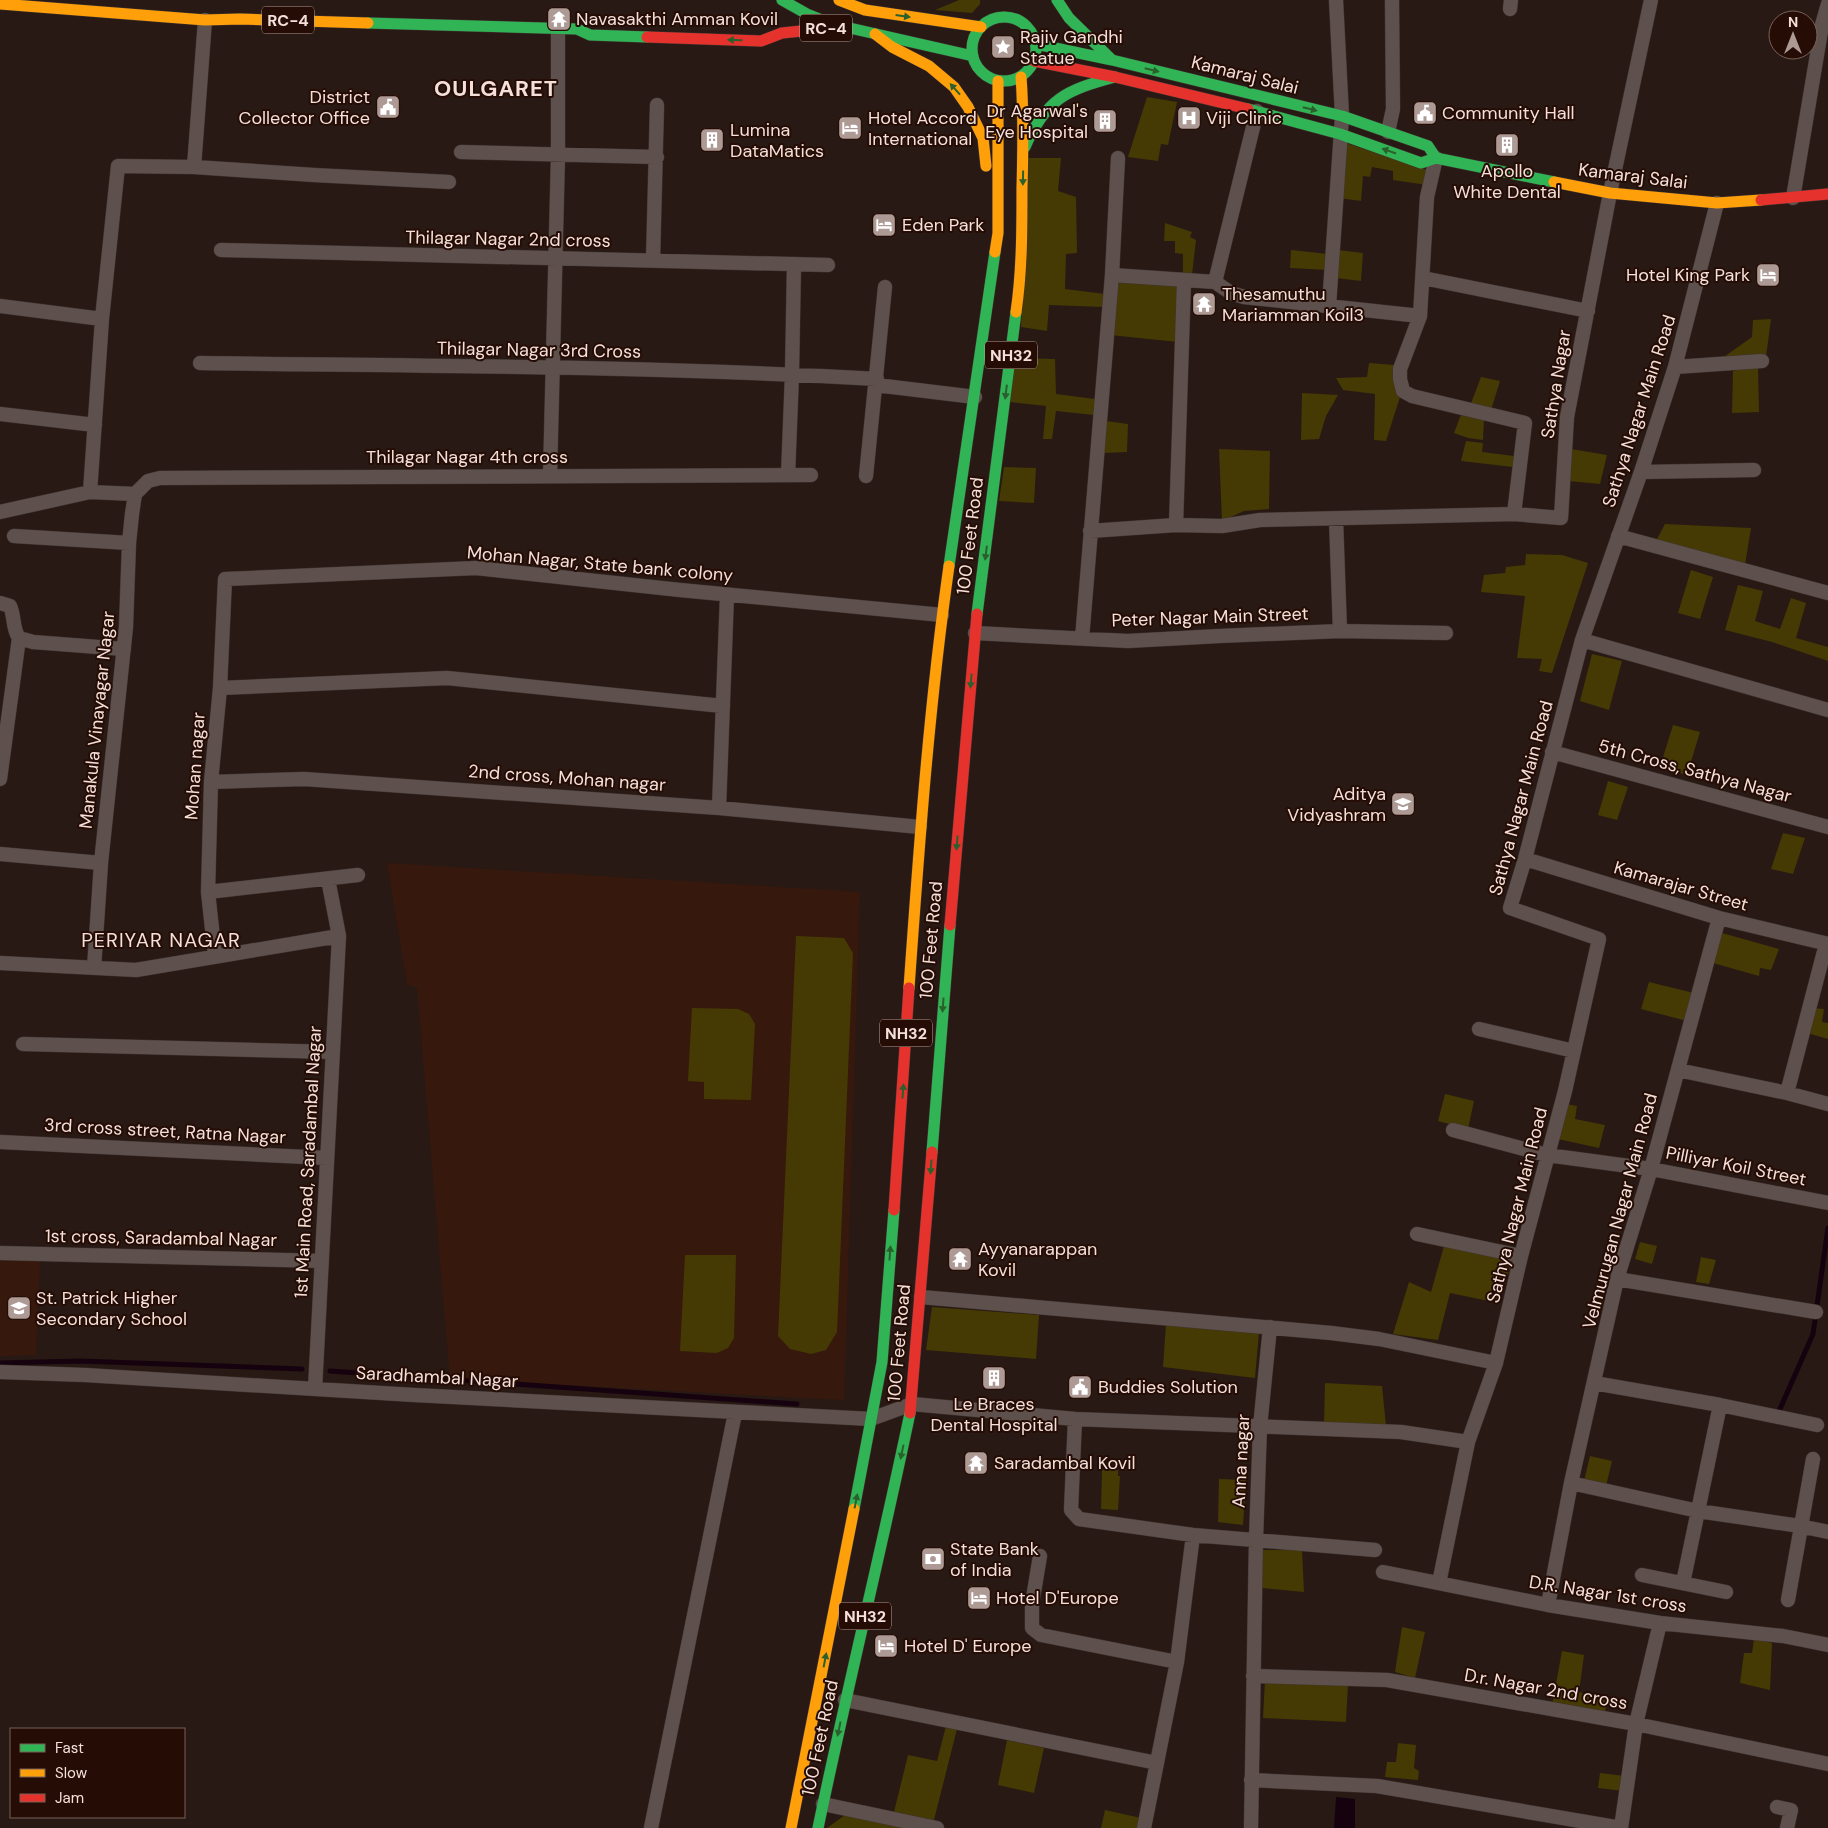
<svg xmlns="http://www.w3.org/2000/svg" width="1828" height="1828" font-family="'DM Sans',sans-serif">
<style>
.built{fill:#37180d}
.green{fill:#453a03}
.water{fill:#16020e}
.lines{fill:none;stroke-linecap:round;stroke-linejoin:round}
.stream{stroke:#16020e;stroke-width:5}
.street-casing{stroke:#413532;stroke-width:15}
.fast-casing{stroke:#413532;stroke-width:12}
.slow-casing{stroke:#413532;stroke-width:12}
.jam-casing{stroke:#413532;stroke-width:12}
.street{stroke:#5e514d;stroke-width:14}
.fast{stroke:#30b455;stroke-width:11}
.slow{stroke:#ff9f0a;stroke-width:11}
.jam{stroke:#e5322d;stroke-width:11}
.oneway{fill:#2a602c}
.labels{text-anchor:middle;stroke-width:4;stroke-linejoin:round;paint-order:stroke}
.shield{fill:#250c04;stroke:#b6a099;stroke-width:1}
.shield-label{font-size:16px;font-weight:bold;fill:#f4e0d9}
.poi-label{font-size:18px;fill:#f4e0d9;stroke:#250c04;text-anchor:start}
.street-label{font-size:18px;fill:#f4e0d9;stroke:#250c04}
.quarter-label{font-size:20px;letter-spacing:1px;fill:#f4e0d9;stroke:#250c04}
.district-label{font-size:22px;font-weight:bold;letter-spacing:1px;fill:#f4e0d9;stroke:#250c04}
</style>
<rect width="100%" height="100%" fill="#281914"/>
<!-- built -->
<path class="built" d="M387 863 860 892 844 1400 450 1379 417 988 407 984Z
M0 1260 40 1261 36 1355 0 1356Z"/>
<!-- green -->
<path class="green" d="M959 0H980V4L972 13 935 10Z
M1147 97 1177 102 1168 145 1161 144 1158 161 1128 157Z
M1343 142 1430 171 1427 185 1393 180V171L1372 167 1370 177 1363 176 1361 201 1339 198Z
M1028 158H1061L1058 191 1076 197 1077 253 1066 254 1065 289 1105 294 1103 307 1049 305 1047 331 1021 327Z
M1165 223 1192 232 1190 237 1196 240 1192 275 1183 274V254L1175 253V241H1164Z
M1291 250 1328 254V270L1290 268Z
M1338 250 1363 253 1361 281 1336 278Z
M1115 282 1180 286 1178 342 1110 335Z
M1771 319 1766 357 1721 359 1752 337 1753 320Z
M1015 358 1055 359 1056 394 1095 399 1094 415 1056 411 1052 439H1043L1046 406 1010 402Z
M1369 363 1394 365V384L1400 397 1386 441 1374 440 1375 394 1343 390 1336 378 1367 377Z
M1758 365 1759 412 1732 413 1733 371Z
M1481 377 1500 381 1491 410 1470 406Z
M1302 393 1338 395 1326 416 1319 439 1301 440Z
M1462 412 1484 418 1483 440 1468 438 1454 433Z
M1106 421 1128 424 1127 452 1103 453Z
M1466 441 1483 443 1482 452 1514 456 1513 467 1461 461Z
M1219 449 1270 451 1269 509 1244 511 1222 521Z
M1571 449 1607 455 1600 484 1568 481Z
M1004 467 1036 468 1034 503 999 501Z
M1665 524 1751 528 1745 565 1656 541Z
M1526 554 1562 555 1588 563 1552 673 1539 671 1542 659 1517 658 1525 596 1481 592 1484 575 1505 573 1506 567 1525 565Z
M1691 570 1713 577 1700 619 1678 613Z
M1738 585 1763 591 1755 621 1780 629 1791 598 1806 603 1796 638 1828 647V661L1772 642 1725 630Z
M1592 654 1622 661 1609 710 1580 701Z
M1673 725 1700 732 1687 775 1660 767Z
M1608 781 1628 787 1617 820 1598 815Z
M1783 833 1805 838 1793 874 1771 869Z
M1722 933 1779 949 1771 970 1760 968 1759 976 1713 963Z
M796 936 844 938 853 953 837 1332 826 1350 811 1354 790 1349 778 1336Z
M1649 982 1694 993 1687 1021 1641 1009Z
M692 1008 738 1009 749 1014 755 1024 751 1100 704 1099V1082L688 1081Z
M1813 1008 1824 1009 1822 1022 1828 1023V1039L1807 1033Z
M1445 1094 1474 1101 1468 1129 1438 1121Z
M1566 1104 1577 1106 1575 1119 1605 1125 1599 1148 1558 1139Z
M1640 1242 1657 1246 1652 1264 1635 1259Z
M1444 1246 1513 1259 1498 1303 1450 1293 1438 1340 1393 1334 1409 1282 1431 1292Z
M685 1255H736L734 1338 728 1348 717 1353 680 1351Z
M1701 1257 1716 1260 1709 1284 1696 1282Z
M932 1307 1039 1315 1036 1359 926 1350Z
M1166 1324 1259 1332 1255 1378 1163 1367Z
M1325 1383 1382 1386 1386 1426 1324 1423Z
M1590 1456 1612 1461 1606 1486 1584 1481Z
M1102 1470H1118V1476H1120L1118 1510 1101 1509Z
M1219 1479 1246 1480 1243 1525 1218 1522Z
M1263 1550H1302L1304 1592 1262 1588Z
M1402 1627 1425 1632 1415 1678 1395 1672Z
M1754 1639 1772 1643 1770 1690 1740 1683 1744 1653H1752Z
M1562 1651 1584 1655 1579 1692 1607 1701 1604 1718 1552 1705Z
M1265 1680 1348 1684 1346 1722 1263 1718Z
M946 1726 957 1729 934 1820 894 1812 908 1755 937 1761Z
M1007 1740 1044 1748 1034 1793 998 1785Z
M1398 1743 1416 1745 1414 1768 1419 1771 1418 1780 1385 1777 1387 1762H1396Z
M1600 1773 1625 1776 1624 1791 1598 1788Z
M1105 1810 1141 1818 1138 1828H1101Z
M845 1815 904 1828H827Z"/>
<!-- water -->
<path class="water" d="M1336 1797 1355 1799V1828H1334Z"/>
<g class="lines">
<!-- stream -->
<path class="stream" d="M0 1363 80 1361 302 1369
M330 1371 797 1404
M1780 1409 1813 1334 1828 1228"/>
<defs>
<path id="street" d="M1510 9 1511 0
M1388 132 1393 109 1392 0
M461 152 657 157
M1436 158 1427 197 1420 316 1400 369V379L1403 391 1412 396 1525 423 1514 514
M194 167 205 20
M1793 198 1822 25 1828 4
M221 250 828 265
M653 261 657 105
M1112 275 1215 282 1231 293 1244 297 1420 316
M1423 278 1588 311
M1215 282 1257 111
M0 306 102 319
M1329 306 1342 116 1336 0
M200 363C425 366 652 366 877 379
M1675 367 1762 361
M876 385 975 397
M0 414 95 425
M1641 472 1754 470
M788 475 792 374 794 264
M550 476 558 155V28
M866 476 885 287
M90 492 102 319 118 166 194 167 314 175 449 182
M0 512 90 492 135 494
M1336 519 1340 631
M1176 525 1184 280
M1090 531 1176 525 1222 526 1260 520 1514 514 1561 518 1567 417 1610 193 1651 0
M14 536 129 543
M1618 536 1828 593
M0 603 10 606C15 617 12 628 19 638L33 642 124 649
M975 633 1128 641 1219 636 1340 631 1446 633
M1082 639 1112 275 1118 158
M1582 640 1828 710
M220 688 447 678 723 706
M1552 752 1828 827
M0 779 19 638
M211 782 304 779 719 808 920 827
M719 808 727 595
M0 854 101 863
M1525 859 1719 918 1828 944
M208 892 358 875
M215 956 208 892 211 782 220 688 225 579 476 568 680 590 942 615
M0 963 136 970 339 936
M94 968 101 863 126 627 129 543 132 514 135 494 148 481 160 478 811 475
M1479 1029 1574 1051
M23 1044 333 1052
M1678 1070 1787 1093 1828 1104
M1787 1093 1826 944
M1453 1130 1547 1155 1651 1169 1828 1203
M0 1142 327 1158
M1417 1234 1521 1256
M0 1253 322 1261
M1617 1279 1816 1312
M921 1297 1331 1333 1379 1339 1496 1363
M0 1372 85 1375 414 1395 871 1419 912 1404 1075 1419 1401 1432 1468 1442
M1594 1383 1720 1405 1817 1425
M315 1389 339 936 328 879
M1075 1419 1071 1510 1079 1519 1193 1535 1375 1550
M1571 1483 1698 1511 1800 1526 1828 1532
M1040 1556 1032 1604V1628L1041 1635 1177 1662
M1383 1572 1548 1605 1660 1623 1783 1636 1828 1645
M1642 1575 1726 1592
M1439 1583 1468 1442 1496 1363 1521 1256 1565 1091 1599 939 1510 908 1525 859 1582 640 1641 472 1675 367 1717 203
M1683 1583 1720 1405
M1788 1600 1813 1459
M1548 1605 1571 1483 1617 1279 1651 1169 1719 918
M1253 1676 1387 1680 1636 1724 1828 1764
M845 1700 1157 1763
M1251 1780 1377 1786 1621 1828
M823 1804 937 1828
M1777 1807 1791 1810 1787 1828
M651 1828 735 1413
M1144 1828 1177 1662 1193 1535
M1251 1828 1256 1539 1260 1427 1270 1327
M1621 1828 1636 1724 1660 1623"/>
<path id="fast" d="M782 0 807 14 832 24 973 56
M1057 0 1069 18 1112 60
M972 49a32 32 0 1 1 64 0a32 32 0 1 1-64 0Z
M368 23 577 29 590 35 647 37
M1036 44 1112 60 1342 116 1428 146 1436 158
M1248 109 1340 134 1421 163 1436 158 1554 182
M1025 147C1046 99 1066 90 1115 77
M949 566 995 252
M977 614 1016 312
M932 1152 950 925
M854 1509 882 1362 894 1210
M818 1828C847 1689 881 1552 910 1413"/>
<path id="slow" d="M839 0 865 10 981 27
M0 4 205 20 240 19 368 23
M875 34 892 47 929 66 954 87 968 107 983 138 986 166
M1554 182 1610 193 1717 203 1761 200
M995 252 998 233V81
M1016 312C1022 271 1022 230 1022 189 1023 152 1024 114 1021 77
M909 988C919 847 929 706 949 566
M791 1828 854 1509"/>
<path id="jam" d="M647 37 761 41 782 33 840 27
M1034 61 1115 77 1248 109
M1761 200 1828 194
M950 925 977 614
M894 1210 909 988
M910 1413 932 1152"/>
</defs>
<!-- street casing -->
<use href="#street" class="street-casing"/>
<!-- fast casing -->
<use href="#fast" class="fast-casing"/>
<!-- slow casing -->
<use href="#slow" class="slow-casing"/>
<!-- jam casing -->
<use href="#jam" class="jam-casing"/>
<!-- street -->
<use href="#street" class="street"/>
<!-- fast -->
<use href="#fast" class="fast"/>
<!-- slow -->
<use href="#slow" class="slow"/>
<!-- jam -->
<use href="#jam" class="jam"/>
</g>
<!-- one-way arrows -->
<defs><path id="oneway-solid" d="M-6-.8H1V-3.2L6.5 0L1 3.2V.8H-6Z" transform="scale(1.25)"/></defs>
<g class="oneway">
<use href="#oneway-solid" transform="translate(903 16) rotate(8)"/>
<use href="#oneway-solid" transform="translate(735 40) rotate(-178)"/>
<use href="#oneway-solid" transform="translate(1152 70) rotate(14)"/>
<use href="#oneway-solid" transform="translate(955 89) rotate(-132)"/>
<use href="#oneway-solid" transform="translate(1310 109) rotate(14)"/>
<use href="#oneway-solid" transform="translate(1389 151) rotate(-161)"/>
<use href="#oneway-solid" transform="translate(1023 178) rotate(91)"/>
<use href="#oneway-solid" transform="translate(1006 392) rotate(97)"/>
<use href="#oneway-solid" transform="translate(986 553) rotate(97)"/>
<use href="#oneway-solid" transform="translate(971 681) rotate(95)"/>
<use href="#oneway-solid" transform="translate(957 843) rotate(95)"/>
<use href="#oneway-solid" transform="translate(943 1005) rotate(94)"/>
<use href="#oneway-solid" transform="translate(903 1091) rotate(-86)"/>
<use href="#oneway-solid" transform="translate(931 1167) rotate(94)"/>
<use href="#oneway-solid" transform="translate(890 1253) rotate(-86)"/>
<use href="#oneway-solid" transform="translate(902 1452) rotate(102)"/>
<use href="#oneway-solid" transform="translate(856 1501) rotate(-79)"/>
<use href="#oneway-solid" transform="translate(825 1660) rotate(-79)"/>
<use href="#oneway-solid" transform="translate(839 1729) rotate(102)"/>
</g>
<!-- icons -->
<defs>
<symbol id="temple-square" viewBox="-11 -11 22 22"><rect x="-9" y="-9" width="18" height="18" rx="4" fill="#ad9a94" stroke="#250c04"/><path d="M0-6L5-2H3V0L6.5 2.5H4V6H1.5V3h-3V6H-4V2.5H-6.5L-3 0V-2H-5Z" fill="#fff"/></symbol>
<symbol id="sight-square" viewBox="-11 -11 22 22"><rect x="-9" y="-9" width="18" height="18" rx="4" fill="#ad9a94" stroke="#250c04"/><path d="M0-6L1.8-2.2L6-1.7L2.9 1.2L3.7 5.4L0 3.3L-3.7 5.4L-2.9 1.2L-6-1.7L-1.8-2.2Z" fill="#fff"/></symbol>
<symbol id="civic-square" viewBox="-11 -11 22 22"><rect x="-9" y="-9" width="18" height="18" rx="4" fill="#ad9a94" stroke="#250c04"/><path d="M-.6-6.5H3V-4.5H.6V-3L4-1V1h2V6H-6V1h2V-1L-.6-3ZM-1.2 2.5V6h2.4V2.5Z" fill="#fff"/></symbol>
<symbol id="hospital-square" viewBox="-11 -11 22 22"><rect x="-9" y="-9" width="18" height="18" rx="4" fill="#ad9a94" stroke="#250c04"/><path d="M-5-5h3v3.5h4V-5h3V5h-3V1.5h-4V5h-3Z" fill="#fff"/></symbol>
<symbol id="building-square" viewBox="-11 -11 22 22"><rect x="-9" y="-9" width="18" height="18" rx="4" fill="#ad9a94" stroke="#250c04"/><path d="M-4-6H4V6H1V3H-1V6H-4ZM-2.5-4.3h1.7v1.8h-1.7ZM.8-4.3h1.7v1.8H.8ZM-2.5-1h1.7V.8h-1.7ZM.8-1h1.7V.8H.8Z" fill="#fff"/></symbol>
<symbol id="hotel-square" viewBox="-11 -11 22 22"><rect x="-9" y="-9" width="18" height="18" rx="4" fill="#ad9a94" stroke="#250c04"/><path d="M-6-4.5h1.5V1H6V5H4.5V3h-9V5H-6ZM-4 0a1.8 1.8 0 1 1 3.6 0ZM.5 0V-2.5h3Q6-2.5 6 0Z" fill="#fff"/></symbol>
<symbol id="school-square" viewBox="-11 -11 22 22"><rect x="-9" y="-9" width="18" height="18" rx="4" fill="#ad9a94" stroke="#250c04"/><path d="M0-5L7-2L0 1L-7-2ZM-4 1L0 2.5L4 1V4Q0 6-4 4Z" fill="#fff"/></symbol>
<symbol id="bank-square" viewBox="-11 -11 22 22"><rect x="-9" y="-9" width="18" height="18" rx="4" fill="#ad9a94" stroke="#250c04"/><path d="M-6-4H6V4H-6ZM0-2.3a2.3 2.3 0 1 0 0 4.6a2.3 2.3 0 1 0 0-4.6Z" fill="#fff"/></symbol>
</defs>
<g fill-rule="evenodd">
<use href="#temple-square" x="545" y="5" width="28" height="28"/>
<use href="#sight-square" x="989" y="33" width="28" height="28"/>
<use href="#civic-square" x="374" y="93" width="28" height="28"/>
<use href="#civic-square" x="1411" y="99" width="28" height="28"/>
<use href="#hospital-square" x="1175" y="104" width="28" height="28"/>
<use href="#building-square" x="1091" y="107" width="28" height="28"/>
<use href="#hotel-square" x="836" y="114" width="28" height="28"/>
<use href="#building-square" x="698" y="126" width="28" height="28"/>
<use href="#building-square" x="1493" y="131" width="28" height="28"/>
<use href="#hotel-square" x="870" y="211" width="28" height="28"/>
<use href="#hotel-square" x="1754" y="261" width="28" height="28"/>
<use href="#temple-square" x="1190" y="290" width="28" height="28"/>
<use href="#school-square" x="1389" y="790" width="28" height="28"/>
<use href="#temple-square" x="946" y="1245" width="28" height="28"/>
<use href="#school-square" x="5" y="1294" width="28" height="28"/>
<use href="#building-square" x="980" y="1364" width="28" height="28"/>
<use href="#civic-square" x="1066" y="1373" width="28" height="28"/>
<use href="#temple-square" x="962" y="1449" width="28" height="28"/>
<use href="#bank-square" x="919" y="1545" width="28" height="28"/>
<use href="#hotel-square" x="965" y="1584" width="28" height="28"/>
<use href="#hotel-square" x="872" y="1632" width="28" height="28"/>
</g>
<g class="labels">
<!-- shield labels -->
<g class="shield">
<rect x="262" y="6.5" width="52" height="27" rx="4"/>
<rect x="800" y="14.5" width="52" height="27" rx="4"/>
<rect x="985" y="341.5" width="52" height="27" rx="4"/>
<rect x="880" y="1019.5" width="52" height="27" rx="4"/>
<rect x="839" y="1602.5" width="52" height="27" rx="4"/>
</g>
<g class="shield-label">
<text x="288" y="26">RC-4</text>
<text x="826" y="34">RC-4</text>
<text x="1011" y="361">NH32</text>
<text x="906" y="1039">NH32</text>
<text x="865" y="1622">NH32</text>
</g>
<!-- poi labels -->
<g class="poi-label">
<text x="576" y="25">Navasakthi Amman Kovil</text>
<text x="1020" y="43">Rajiv Gandhi<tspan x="1020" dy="21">Statue</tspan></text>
<text x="370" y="103" text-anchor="end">District<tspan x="370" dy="21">Collector Office</tspan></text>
<text x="1088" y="117" text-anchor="end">Dr Agarwal's<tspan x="1088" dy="21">Eye Hospital</tspan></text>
<text x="1442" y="119">Community Hall</text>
<text x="868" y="124">Hotel Accord<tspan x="868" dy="21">International</tspan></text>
<text x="1206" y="124">Viji Clinic</text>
<text x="730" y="136">Lumina<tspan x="730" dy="21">DataMatics</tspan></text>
<text x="1507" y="177" text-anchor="middle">Apollo<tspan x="1507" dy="21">White Dental</tspan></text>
<text x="902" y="231">Eden Park</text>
<text x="1750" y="281" text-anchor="end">Hotel King Park</text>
<text x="1222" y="300">Thesamuthu<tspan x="1222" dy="21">Mariamman Koil3</tspan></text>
<text x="1386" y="800" text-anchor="end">Aditya<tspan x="1386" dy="21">Vidyashram</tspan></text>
<text x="978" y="1255">Ayyanarappan<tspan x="978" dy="21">Kovil</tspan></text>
<text x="36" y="1304">St. Patrick Higher<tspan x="36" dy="21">Secondary School</tspan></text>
<text x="1098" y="1393">Buddies Solution</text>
<text x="994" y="1410" text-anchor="middle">Le Braces<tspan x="994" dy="21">Dental Hospital</tspan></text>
<text x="994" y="1469">Saradambal Kovil</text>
<text x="950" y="1555">State Bank<tspan x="950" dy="21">of India</tspan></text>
<text x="996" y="1604">Hotel D'Europe</text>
<text x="904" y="1652">Hotel D' Europe</text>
</g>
<!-- street labels -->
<g class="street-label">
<text transform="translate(1245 75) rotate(14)" y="6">Kamaraj Salai</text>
<text transform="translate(1633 176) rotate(7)" y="6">Kamaraj Salai</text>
<text transform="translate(508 239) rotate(1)" y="6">Thilagar Nagar 2nd cross</text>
<text transform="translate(539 350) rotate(1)" y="6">Thilagar Nagar 3rd Cross</text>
<text transform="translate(1556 384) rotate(-81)" y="6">Sathya Nagar</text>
<text transform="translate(1639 411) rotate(-72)" y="6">Sathya Nagar Main Road</text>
<text x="467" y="463">Thilagar Nagar 4th cross</text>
<text transform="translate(970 536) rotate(-83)" y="6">100 Feet Road</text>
<text transform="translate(600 564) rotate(5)" y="6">Mohan Nagar, State bank colony</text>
<text transform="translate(1210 617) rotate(-2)" y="6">Peter Nagar Main Street</text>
<text transform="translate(97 720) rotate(-84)" y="6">Manakula Vinayagar Nagar</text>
<text transform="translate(195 766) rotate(-86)" y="6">Mohan nagar</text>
<text transform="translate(1695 771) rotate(15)" y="6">5th Cross, Sathya Nagar</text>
<text transform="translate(567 778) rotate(4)" y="6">2nd cross, Mohan nagar</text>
<text transform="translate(1521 798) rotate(-75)" y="6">Sathya Nagar Main Road</text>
<text transform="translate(1681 886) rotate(16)" y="6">Kamarajar Street</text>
<text transform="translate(931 940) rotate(-85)" y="6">100 Feet Road</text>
<text transform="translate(165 1131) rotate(3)" y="6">3rd cross street, Ratna Nagar</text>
<text transform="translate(308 1162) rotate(-87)" y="6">1st Main Road, Saradambal Nagar</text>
<text transform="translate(1736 1166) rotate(11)" y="6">Pilliyar Koil Street</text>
<text transform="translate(1517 1205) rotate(-76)" y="6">Sathya Nagar Main Road</text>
<text transform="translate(1620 1211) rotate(-75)" y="6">Velmurugan Nagar Main Road</text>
<text transform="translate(161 1238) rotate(1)" y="6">1st cross, Saradambal Nagar</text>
<text transform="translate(899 1343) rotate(-85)" y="6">100 Feet Road</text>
<text transform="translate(437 1377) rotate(3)" y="6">Saradhambal Nagar</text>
<text transform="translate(1241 1461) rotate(-87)" y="6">Anna nagar</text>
<text transform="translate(1608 1594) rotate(9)" y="6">D.R. Nagar 1st cross</text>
<text transform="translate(1546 1689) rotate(10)" y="6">D.r. Nagar 2nd cross</text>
<text transform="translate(820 1738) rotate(-78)" y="6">100 Feet Road</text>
</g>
<!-- quarter labels -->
<g class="quarter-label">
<text x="161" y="947">PERIYAR NAGAR</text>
</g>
<!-- district labels -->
<g class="district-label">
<text x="496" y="96">OULGARET</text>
</g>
</g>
<!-- legend -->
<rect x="10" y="1728" width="175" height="90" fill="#250c04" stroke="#786159"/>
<rect x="20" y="1744" width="25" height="8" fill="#30b455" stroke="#786159"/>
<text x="55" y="1753" font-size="15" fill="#f4e0d9">Fast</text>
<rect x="20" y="1769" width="25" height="8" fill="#ff9f0a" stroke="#786159"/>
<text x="55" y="1778" font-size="15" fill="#f4e0d9">Slow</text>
<rect x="20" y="1794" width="25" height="8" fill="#e5322d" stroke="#786159"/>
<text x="55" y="1803" font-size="15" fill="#f4e0d9">Jam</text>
<!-- north arrow -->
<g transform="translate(1793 35)"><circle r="24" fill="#250c04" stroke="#786159"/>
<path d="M0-4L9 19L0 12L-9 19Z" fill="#ad9a94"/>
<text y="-8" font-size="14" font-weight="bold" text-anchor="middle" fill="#f4e0d9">N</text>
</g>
</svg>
